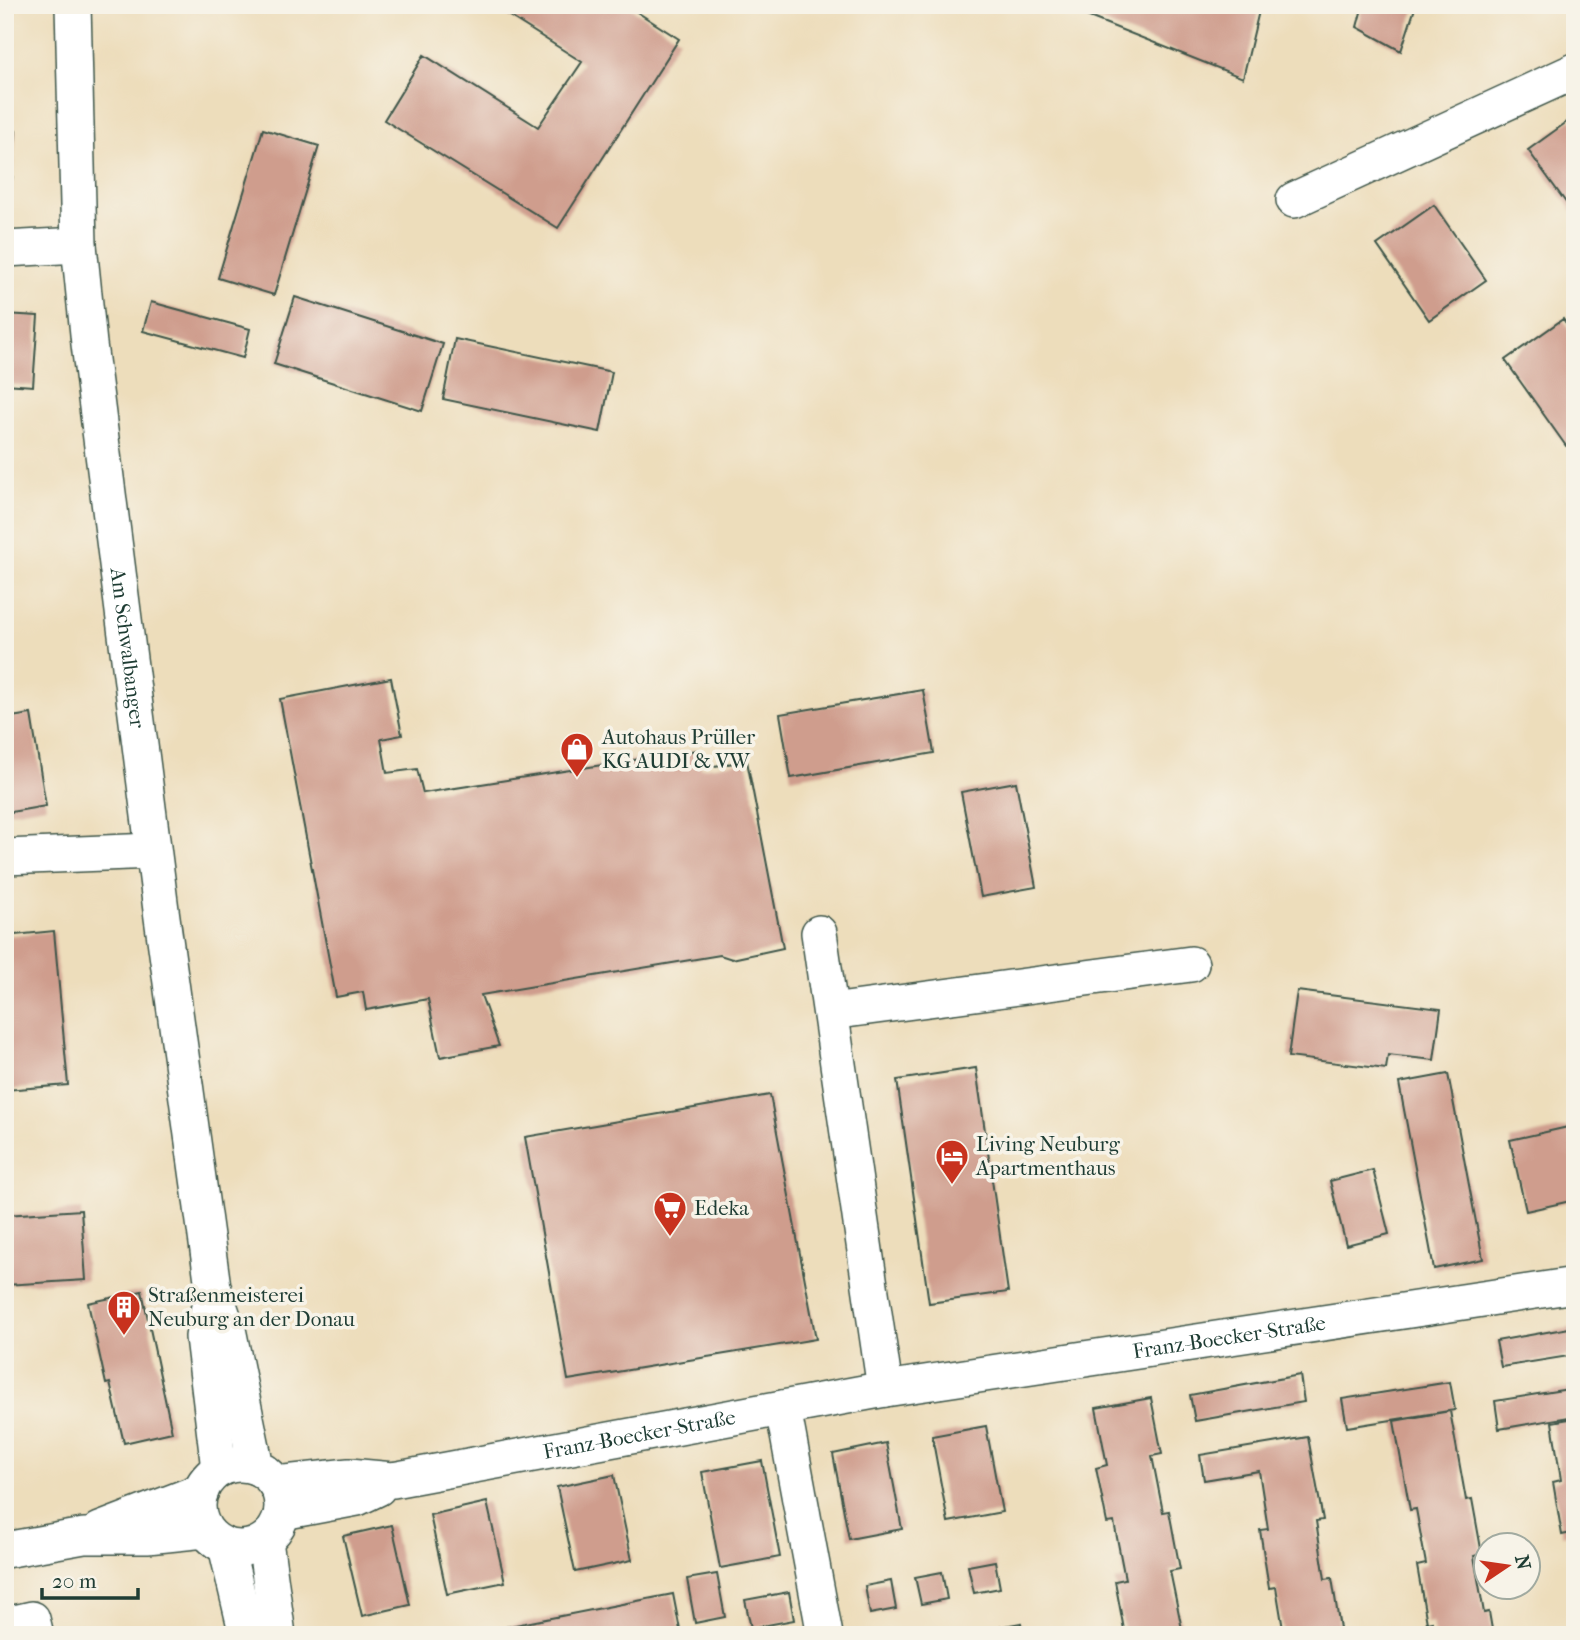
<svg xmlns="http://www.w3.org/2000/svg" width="1580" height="1640" font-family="'IM FELL French Canon',serif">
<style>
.building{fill:#cf9d8d}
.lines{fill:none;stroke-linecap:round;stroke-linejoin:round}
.minor-casing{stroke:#3e5548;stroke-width:38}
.minor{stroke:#fff;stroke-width:35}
.labels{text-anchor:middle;stroke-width:7;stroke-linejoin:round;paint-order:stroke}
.street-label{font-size:21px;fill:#1f3d34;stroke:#f7f3e8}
.poi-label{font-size:21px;fill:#1f3d34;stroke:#f7f3e8;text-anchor:start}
</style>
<rect width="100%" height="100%" fill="#f7f3e8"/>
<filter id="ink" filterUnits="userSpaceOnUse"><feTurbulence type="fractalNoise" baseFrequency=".0143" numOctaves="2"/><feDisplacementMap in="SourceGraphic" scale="14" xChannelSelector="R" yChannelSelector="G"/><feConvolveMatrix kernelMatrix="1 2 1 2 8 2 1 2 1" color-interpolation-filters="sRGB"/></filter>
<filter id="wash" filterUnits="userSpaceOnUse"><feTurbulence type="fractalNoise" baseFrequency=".00686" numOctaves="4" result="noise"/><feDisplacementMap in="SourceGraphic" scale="28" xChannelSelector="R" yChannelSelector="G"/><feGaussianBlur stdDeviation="1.57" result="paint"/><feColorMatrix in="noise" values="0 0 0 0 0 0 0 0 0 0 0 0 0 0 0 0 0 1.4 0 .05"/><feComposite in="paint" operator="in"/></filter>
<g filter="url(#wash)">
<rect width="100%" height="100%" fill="#edddbb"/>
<g id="blocks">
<!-- building -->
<path class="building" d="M5 5H12L9 34 5 33Z
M492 5H626L679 39 558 228 384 120 424 55 538 127 582 62Z
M1059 5H1241L1259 11 1243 78Z
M1363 5H1416L1401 51 1357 27Z
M1571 119 1575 124V215L1528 150Z
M263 129 319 146 274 295 218 278Z
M5 130 16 131 10 206 5 205Z
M1434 205 1486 280 1429 320 1377 245Z
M295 297 443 344 422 411 274 364Z
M151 302 250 329 243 358 143 331Z
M5 314 38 316 33 386 5 384Z
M1563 319 1575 336V440L1566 446 1505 360Z
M455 339 612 372 600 432 443 399Z
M391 678 402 735 381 739 387 773 417 769 423 793 698 750 701 768 747 761 783 948 732 959 720 955 481 995 499 1046 440 1057 428 999 366 1010 363 992 336 997 280 699Z
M923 690 934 753 791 778 780 714Z
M31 714 46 806 5 813V718Z
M1016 782 1036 887 981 897 961 792Z
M54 931 68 1085 5 1090V936Z
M1297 991 1441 1009 1434 1060 1388 1055 1386 1069 1288 1057Z
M976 1068 1008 1292 929 1303 897 1080Z
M1448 1074 1483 1259 1434 1269 1399 1083Z
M770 1095 816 1339 568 1380 525 1137Z
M1568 1127 1575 1155V1200L1526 1211 1510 1140Z
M1373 1170 1389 1234 1346 1245 1330 1181Z
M81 1210 86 1280 5 1285V1215Z
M142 1291 172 1432 124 1443 110 1383 106 1384 88 1303Z
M1575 1327V1355L1501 1367 1496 1341Z
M1300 1375 1304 1402 1195 1421 1190 1395Z
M1450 1382 1455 1410 1347 1427 1342 1399Z
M1575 1388V1416L1499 1429 1495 1401Z
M1151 1398 1162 1454 1152 1456 1163 1512 1169 1511 1180 1569 1170 1571 1182 1629H1186L1187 1635H1125L1115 1581 1125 1579 1114 1522 1107 1523 1096 1468 1107 1465 1096 1408Z
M1450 1411 1466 1500 1472 1499 1482 1554 1474 1556 1484 1613 1489 1612 1493 1635H1434L1432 1622 1427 1623 1417 1566 1426 1564 1416 1509 1410 1510 1394 1421Z
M1575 1418V1547H1573L1571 1533 1562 1535 1553 1482 1561 1480 1552 1422Z
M986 1426 1002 1512 948 1522 932 1436Z
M1308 1437 1323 1520 1316 1521 1325 1579 1332 1578 1341 1635H1284L1276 1587 1269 1588 1260 1530 1268 1529 1259 1471 1204 1480 1200 1455Z
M886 1443 902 1529 849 1539 833 1454Z
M762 1461 780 1557 720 1568 702 1472Z
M614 1475 632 1560 575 1572 557 1487Z
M487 1502 505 1582 447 1594 430 1515Z
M392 1525 410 1605 362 1616 343 1536Z
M995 1561 1000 1588 974 1593 968 1566Z
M942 1572 947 1599 921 1604 915 1577Z
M717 1574 725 1617 695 1623 687 1579Z
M891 1581 896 1609 870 1614 865 1586Z
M789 1592 794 1620 751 1628 745 1600Z
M673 1594 681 1635H475V1633Z
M1021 1623 1023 1635H966V1633Z"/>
</g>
</g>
<g filter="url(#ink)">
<use href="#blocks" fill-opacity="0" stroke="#3e5548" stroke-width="2"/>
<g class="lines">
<defs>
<g id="minor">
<path id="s1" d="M73 5 79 245 89 344 161 910 213 1287 229 1334 256 1467"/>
<path d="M1294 200 1575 71"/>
<path d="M5 249 79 245"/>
<path d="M5 857 153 851"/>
<path d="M819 933 885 1389"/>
<path d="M831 1012 1191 964"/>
<path d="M212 1291 203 1337 219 1469"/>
<path d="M783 1408 825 1635"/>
<circle cx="240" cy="1506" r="42"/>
<path id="s2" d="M276 1484 349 1476 393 1480 885 1389 1575 1285"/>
<path d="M282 1512 357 1498 378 1488"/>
<path d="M100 1530 201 1491"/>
<path d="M265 1541 278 1635"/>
<path d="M226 1546 247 1635"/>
<path d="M5 1550 84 1536H147L205 1530"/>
<path d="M5 1625 32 1619 36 1635"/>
</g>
</defs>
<!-- minor casing -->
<use href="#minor" class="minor-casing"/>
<!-- minor -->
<use href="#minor" class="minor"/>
</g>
</g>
<!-- icons -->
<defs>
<symbol id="shop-pin" viewBox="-11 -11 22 30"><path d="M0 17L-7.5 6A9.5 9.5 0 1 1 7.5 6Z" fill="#c8321e" stroke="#f7f3e8"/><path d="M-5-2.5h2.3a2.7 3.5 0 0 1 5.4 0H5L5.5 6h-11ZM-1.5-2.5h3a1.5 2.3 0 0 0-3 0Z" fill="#fff"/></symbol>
<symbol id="hotel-pin" viewBox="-11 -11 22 30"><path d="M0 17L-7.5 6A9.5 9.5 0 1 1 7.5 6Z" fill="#c8321e" stroke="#f7f3e8"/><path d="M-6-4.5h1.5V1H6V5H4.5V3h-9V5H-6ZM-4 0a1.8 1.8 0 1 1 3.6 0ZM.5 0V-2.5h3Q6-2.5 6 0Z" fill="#fff"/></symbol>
<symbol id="supermarket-pin" viewBox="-11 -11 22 30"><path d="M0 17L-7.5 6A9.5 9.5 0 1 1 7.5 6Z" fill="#c8321e" stroke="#f7f3e8"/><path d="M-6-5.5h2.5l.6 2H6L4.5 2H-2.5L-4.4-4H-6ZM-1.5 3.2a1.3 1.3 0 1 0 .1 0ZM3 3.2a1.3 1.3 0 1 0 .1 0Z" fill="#fff"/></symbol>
<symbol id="building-pin" viewBox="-11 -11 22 30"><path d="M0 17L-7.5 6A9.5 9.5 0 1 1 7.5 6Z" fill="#c8321e" stroke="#f7f3e8"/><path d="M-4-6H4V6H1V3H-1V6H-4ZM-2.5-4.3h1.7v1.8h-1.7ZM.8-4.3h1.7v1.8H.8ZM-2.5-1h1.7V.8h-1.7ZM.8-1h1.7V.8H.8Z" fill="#fff"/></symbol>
</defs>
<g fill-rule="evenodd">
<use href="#shop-pin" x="558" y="730" width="38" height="52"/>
<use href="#hotel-pin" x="933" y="1137" width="38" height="52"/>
<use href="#supermarket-pin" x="651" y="1189" width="38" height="52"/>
<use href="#building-pin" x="105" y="1288" width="38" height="52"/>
</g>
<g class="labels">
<!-- street labels -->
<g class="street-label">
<text dy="7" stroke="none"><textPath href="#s1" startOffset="646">Am Schwalbanger</textPath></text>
<text dy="7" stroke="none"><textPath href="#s2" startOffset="966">Franz-Boecker-Straße</textPath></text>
<text dy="7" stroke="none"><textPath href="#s2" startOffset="368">Franz-Boecker-Straße</textPath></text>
</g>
<!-- poi labels -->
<g class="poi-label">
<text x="602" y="744">Autohaus Prüller<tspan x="602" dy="24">KG AUDI &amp; VW</tspan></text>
<text x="976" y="1151">Living Neuburg<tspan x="976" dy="24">Apartmenthaus</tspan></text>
<text x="694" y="1215">Edeka</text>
<text x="148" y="1302">Straßenmeisterei<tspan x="148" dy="24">Neuburg an der Donau</tspan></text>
</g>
</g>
<!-- margin -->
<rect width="1580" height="1640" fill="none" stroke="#f7f3e8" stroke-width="28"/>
<!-- north arrow -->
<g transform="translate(1507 1566) rotate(77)"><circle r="33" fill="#f7f3e8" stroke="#a1aaa0" stroke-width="2"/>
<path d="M0-5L12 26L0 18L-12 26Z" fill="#c8321e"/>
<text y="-10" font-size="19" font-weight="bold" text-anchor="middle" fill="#1f3d34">N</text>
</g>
<!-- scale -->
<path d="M42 1588v10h96v-10" fill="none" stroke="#1f3d34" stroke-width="3.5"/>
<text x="52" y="1588" font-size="21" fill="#1f3d34" stroke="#f7f3e8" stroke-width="5" paint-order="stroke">20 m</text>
</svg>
